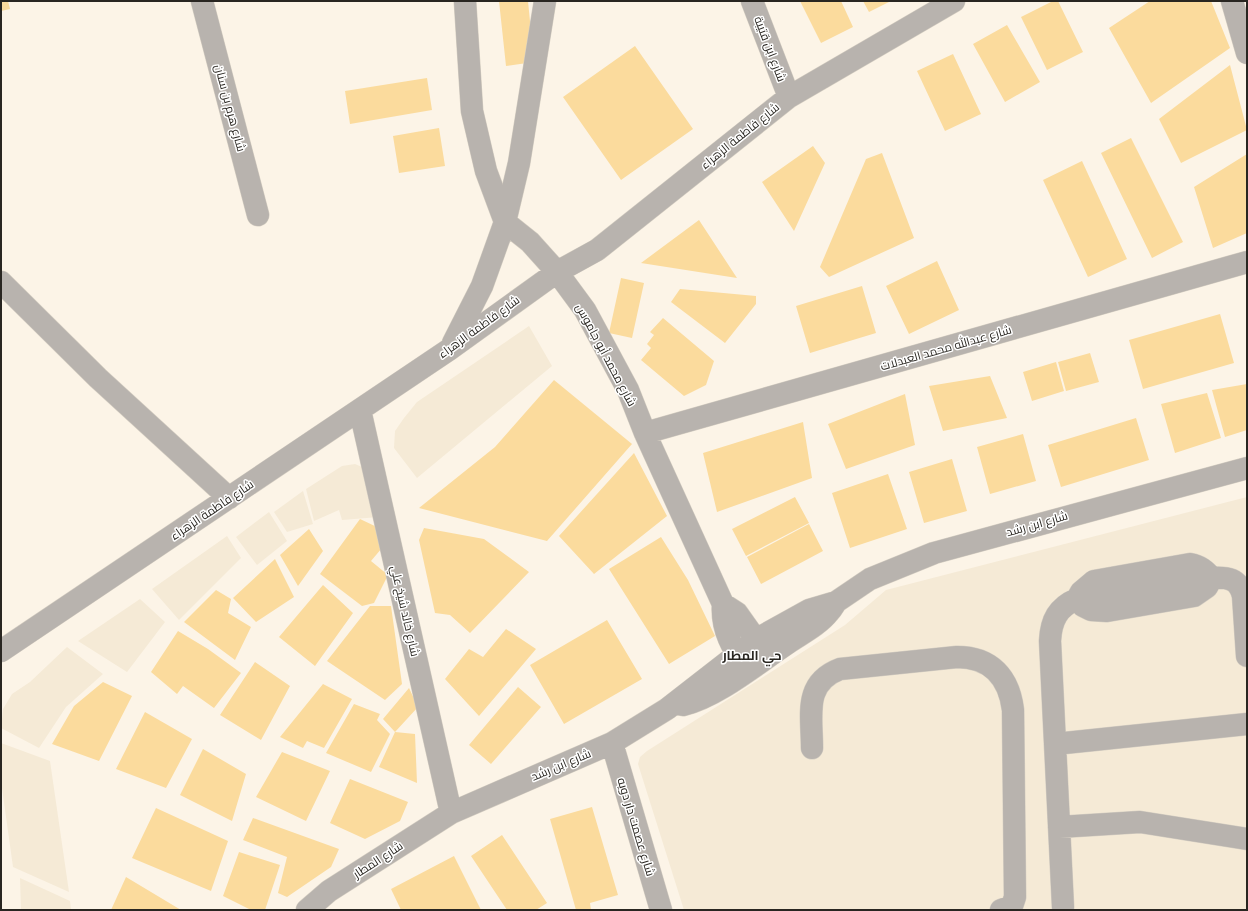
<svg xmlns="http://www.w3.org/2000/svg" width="1248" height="911" font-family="Roboto,Cairo,sans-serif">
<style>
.built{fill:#f5ead6}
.building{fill:#fbdb9d}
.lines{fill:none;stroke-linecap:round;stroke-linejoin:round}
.minor-casing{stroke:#d6cfc3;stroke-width:23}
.minor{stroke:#b8b3ae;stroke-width:22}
.labels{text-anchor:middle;stroke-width:3;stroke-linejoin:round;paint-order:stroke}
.street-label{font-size:12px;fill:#292621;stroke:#fff}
.neighbourhood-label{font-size:13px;font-weight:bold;fill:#292621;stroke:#fff}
</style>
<rect width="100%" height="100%" fill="#fcf4e7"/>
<!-- built -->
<path class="built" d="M529 326 552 366 417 478 394 448 395 431 404 418 417 402Z
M355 464 367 469 379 517 342 520 339 510 314 521 306 489 342 466Z
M303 491 313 524 287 532 274 512Z
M1247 497V910H684L638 764 640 757 647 751 845 625 886 590Z
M269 512 287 541 257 565 236 537Z
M227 536 241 558 179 620 152 589Z
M140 599 165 622 127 672 78 641Z
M67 647 103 674 66 707 39 748 1 728 3 709 12 694 30 682Z
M1 743 50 761 69 892 13 867 1 781Z
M20 878 70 901 71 910H21Z"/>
<!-- building -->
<path class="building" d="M1 1H8L10 9 1 11Z
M499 1H528L534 62 506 66Z
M800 1H841L853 27 821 43Z
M863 1H891L869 12Z
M1053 1H1058L1083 52 1047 70 1021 17Z
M1150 1H1211L1230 48 1151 103 1109 28Z
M1007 25 1040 82 1005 102 973 44Z
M635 46 693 129 621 180 563 97Z
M953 54 981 114 945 131 917 71Z
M1230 65 1247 130 1181 163 1159 119Z
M427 78 432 110 350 124 345 91Z
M439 128 445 166 399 173 393 136Z
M1131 138 1183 242 1152 258 1101 153Z
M813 146 825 163 794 231 762 182Z
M882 153 914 238 829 277 820 267 866 159Z
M1247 154V233L1213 248 1194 187Z
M1082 161 1127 259 1088 277 1043 180Z
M699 220 737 278 641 263Z
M937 261 959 310 909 334 886 286Z
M621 278 644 283 632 338 609 333Z
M862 286 876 333 810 353 796 306Z
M680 289 756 296V304L725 343 671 302Z
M1220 314 1234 363 1143 389 1129 340Z
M663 318 714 361 706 385 684 396 641 360 651 348 647 344 654 335 650 332Z
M1090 353 1099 382 1066 391 1058 362Z
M1056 362 1064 391 1032 401 1023 372Z
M990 376 1007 418 943 431 929 386Z
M554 380 632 444 547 541 419 508 495 447Z
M1247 384V430L1225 437 1212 390Z
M1207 393 1221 438 1175 453 1161 404Z
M905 394 915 445 846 469 828 424Z
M1136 418 1149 460 1061 487 1048 445Z
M803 422 812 478 717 512 703 453Z
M1023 434 1036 481 990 494 977 447Z
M634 453 667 516 594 574 559 536Z
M952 459 967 511 924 523 909 472Z
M888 474 907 529 850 548 832 493Z
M795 497 809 523 746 556 732 529Z
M360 519 379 528 387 542 371 561 388 575 374 603 362 606 320 574Z
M809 524 823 551 761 584 747 557Z
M424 528 484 539 529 572 470 633 450 615 435 613 419 540Z
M309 529 323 551 298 586 280 555Z
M661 537 688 580 715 636 669 664 609 569Z
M275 559 294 597 256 622 233 598Z
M323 585 353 613 315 666 279 637Z
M216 590 231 599 228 613 251 627 235 660 184 622Z
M370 606H391L402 684 385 700 327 661Z
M607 620 642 679 564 724 530 665Z
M506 629 536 649 479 716 445 679 469 649 483 657Z
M178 631 208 649 241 673 214 708 183 686 177 694 151 672Z
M255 662 290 686 261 740 220 715Z
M103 682 132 696 99 761 52 744 74 706Z
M323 684 352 699 324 748 307 741 303 748 280 737Z
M518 687 541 707 491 764 469 745Z
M409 688 418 707 395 732 383 719Z
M354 704 380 714 377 720 390 734 371 772 326 753Z
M145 712 192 739 166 788 116 769Z
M395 732 415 734 417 783 379 767Z
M203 749 246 774 232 821 180 795Z
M282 752 330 771 306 821 256 797Z
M350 779 408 802 400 821 365 839 330 823Z
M592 807 618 895 590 903 591 910H576L550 819Z
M156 808 228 841 211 891 132 858Z
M253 818 339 849 331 867 287 897 278 893 287 857 243 840Z
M502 835 547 903 536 910H507L471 856Z
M239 852 280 865 265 910H251L223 896Z
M454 856 481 910H401L391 889Z
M126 877 181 910H111Z"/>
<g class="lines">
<defs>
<path id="minor" d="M202 1 258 215
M465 1 472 111 486 171 505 222 530 242 557 272 585 310 628 390 645 433 723 604C721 630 733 649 747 670
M752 1 789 97
M1232 1 1247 53
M1 282 98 378 229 498
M453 343 482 286 505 222 519 163 545 1
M360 410 451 813
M645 433 1247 262
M1190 564C1200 566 1205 570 1212 578L1207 587 1194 596 1107 611 1091 610 1083 606 1077 599 1081 592 1094 581Z
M723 604 737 613 764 651
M1 651 450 349 557 272 597 250 789 97 954 1
M683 705C717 697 758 663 788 643 801 634 819 625 829 612 832 609 834 605 836 602
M612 743 661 910
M1055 744 1247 724
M812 748C812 715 803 683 840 669L957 657C991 657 1009 677 1013 710L1015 897 1012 906 1001 910
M1059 827 1140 822 1247 839
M1063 907 1050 641C1051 620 1058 607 1077 599L1212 578C1227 577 1239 578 1243 596L1247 656
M307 910 329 891 451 813 612 743 667 709 757 639 809 610 836 602 870 579 934 553 1247 468"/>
</defs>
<!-- minor casing -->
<use href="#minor" class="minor-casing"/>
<!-- minor -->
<use href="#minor" class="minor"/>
</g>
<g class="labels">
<!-- street labels -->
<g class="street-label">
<text transform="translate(770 49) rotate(69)" y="4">شارع ابن قتيبة</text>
<text transform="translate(230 108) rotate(75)" y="4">شارع هرم بن سنان</text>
<text transform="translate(740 136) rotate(-39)" y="4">شارع فاطمة الزهراء</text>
<text transform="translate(479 327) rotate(-36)" y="4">شارع فاطمة الزهراء</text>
<text transform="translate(946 348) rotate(-16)" y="4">شارع عبدالله محمد العبدلات</text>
<text transform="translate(606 355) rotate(62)" y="4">شارع محمد أبو جاموس</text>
<text transform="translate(212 510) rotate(-34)" y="4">شارع فاطمة الزهراء</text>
<text transform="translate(1037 524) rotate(-16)" y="4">شارع ابن رشد</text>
<text transform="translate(405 611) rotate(77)" y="4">شارع خالد شيخ علي</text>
<text transform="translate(561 765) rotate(-23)" y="4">شارع ابن رشد</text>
<text transform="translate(636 827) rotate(73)" y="4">شارع عصمت دار دويه</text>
<text transform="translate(378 860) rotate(-33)" y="4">شارع المطار</text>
</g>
<!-- neighbourhood labels -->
<g class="neighbourhood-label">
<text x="752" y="660">حي المطار</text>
</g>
</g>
<!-- border -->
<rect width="1248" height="911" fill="none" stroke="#292621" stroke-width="4"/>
</svg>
